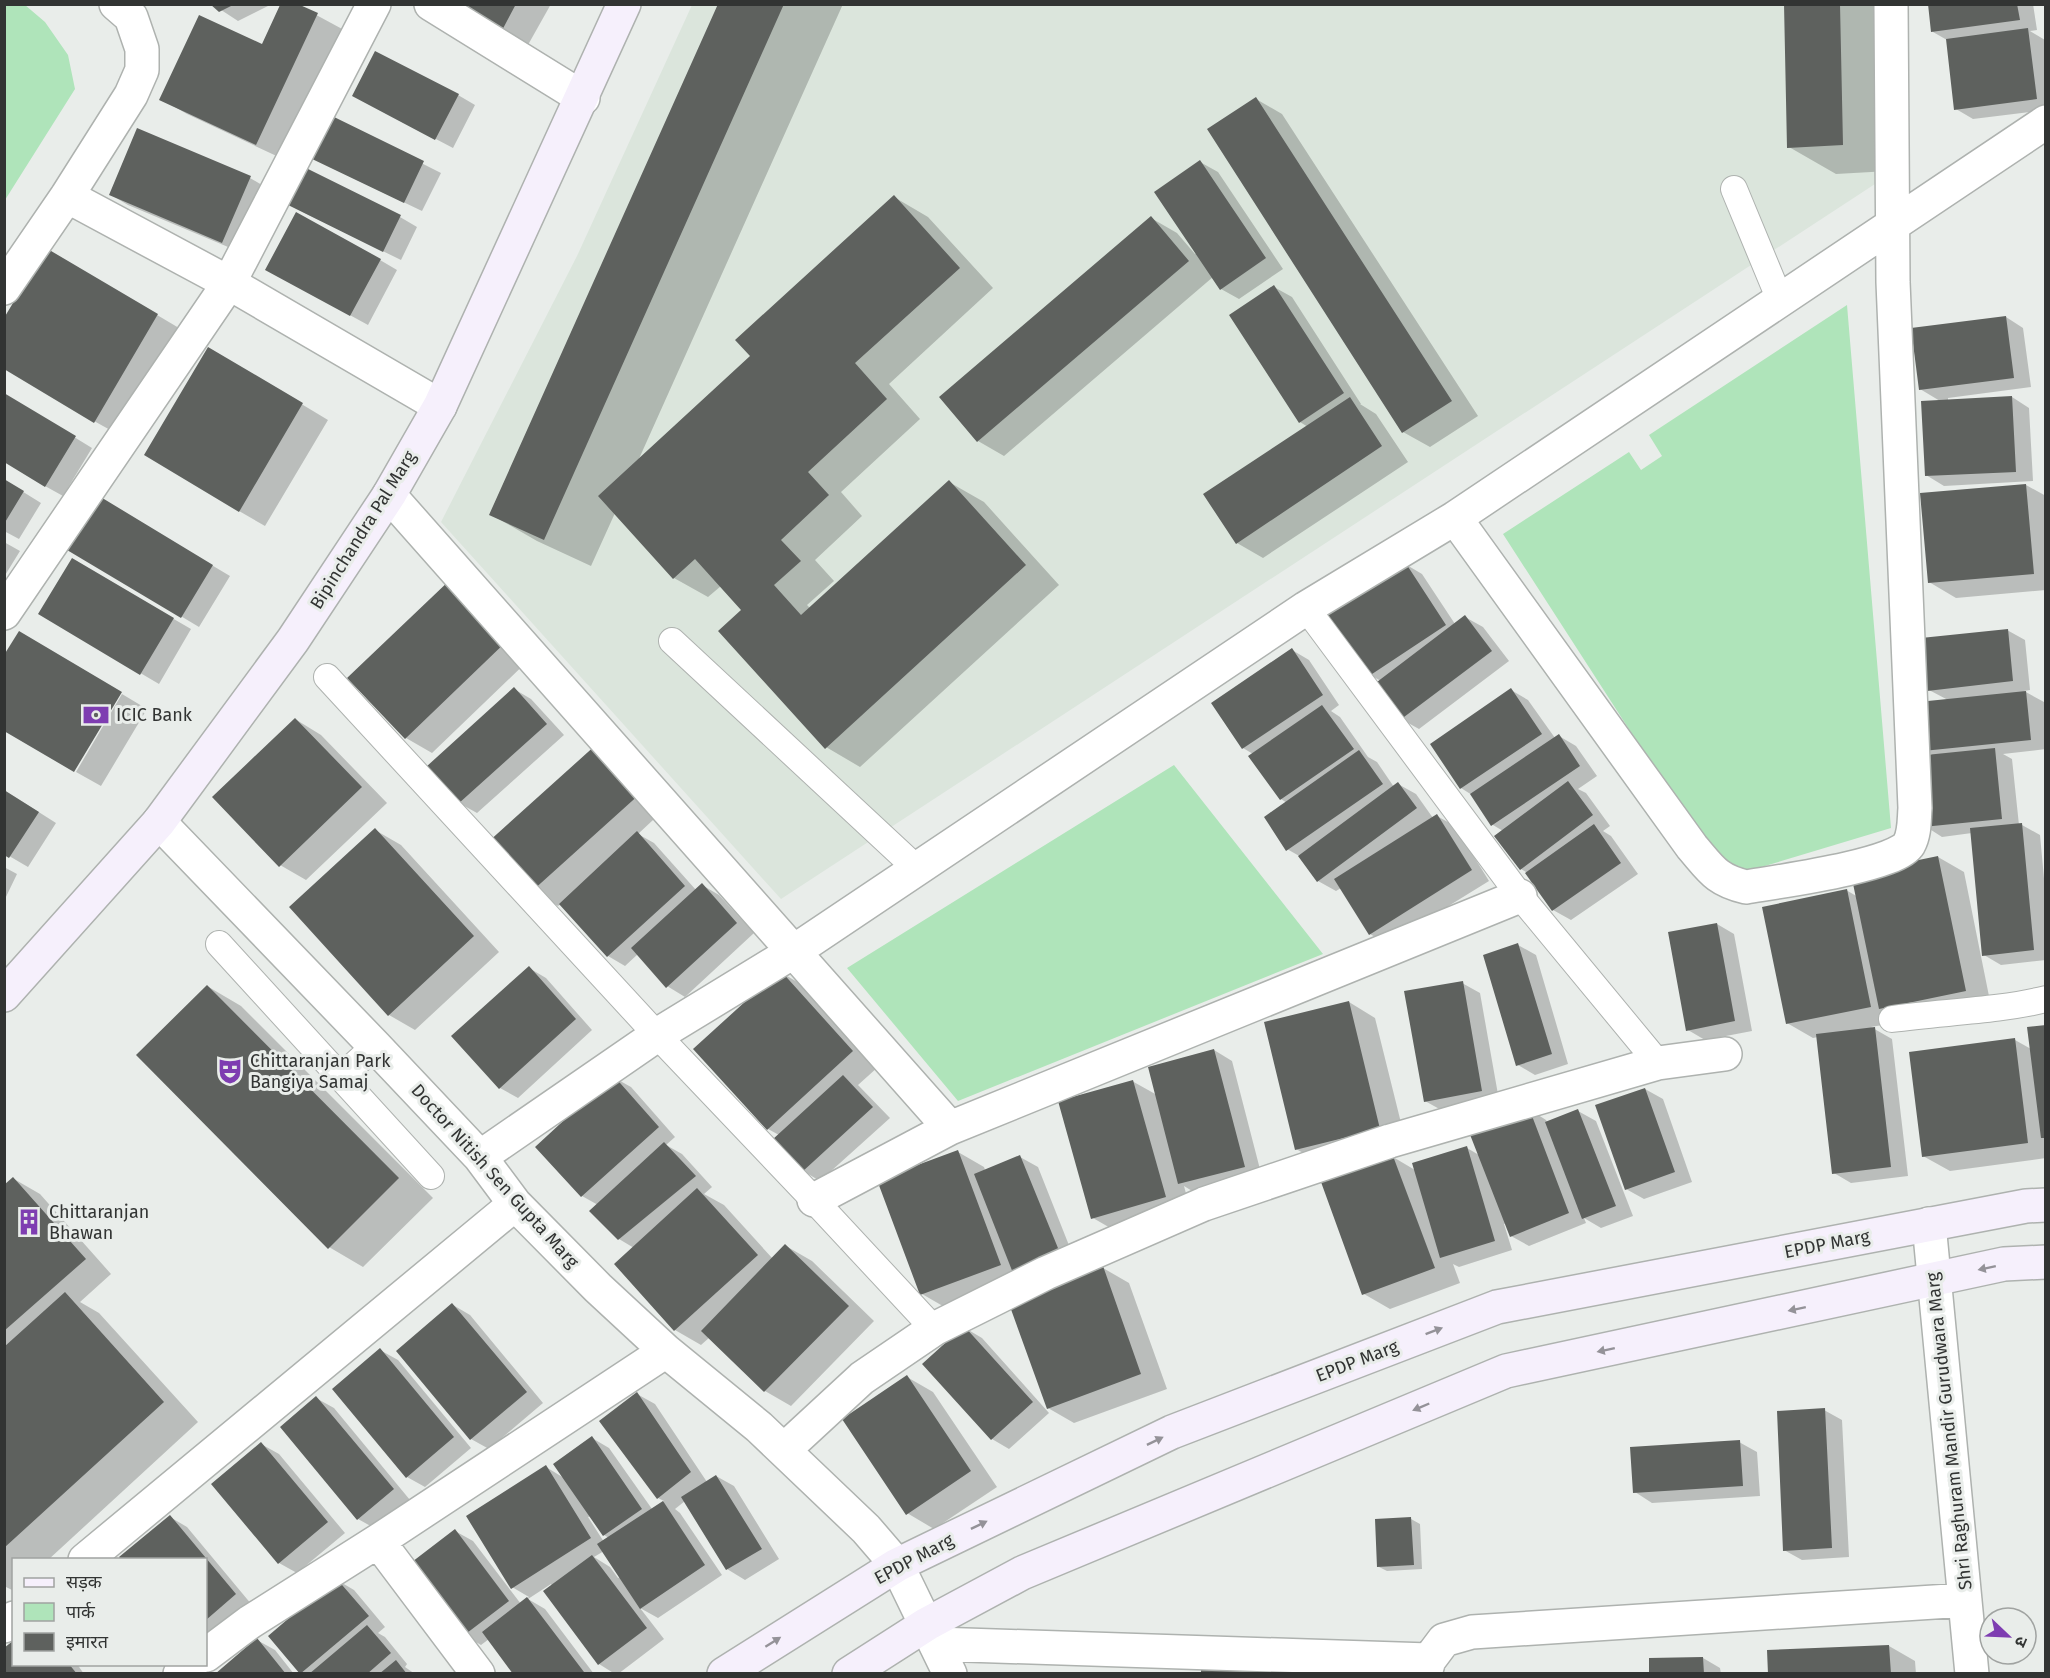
<svg xmlns="http://www.w3.org/2000/svg" width="2050" height="1678" font-family="'Fira Sans','Noto Sans Devanagari',sans-serif">
  <style>
    .built { fill: #dbe5dc }
    .green { fill: #afe4ba }
    .shadow { fill: #0003; fill-rule: evenodd }
    .building { fill: #5e615e }
    .lines { fill: none; stroke-linecap: round; stroke-linejoin: round }
    .lane-casing { stroke: #aeb2af; stroke-width: 28 }
    .street-casing { stroke: #aeb2af; stroke-width: 36 }
    .secondary-casing { stroke: #aeb2af; stroke-width: 36 }
    .lane { stroke: #fff; stroke-width: 26 }
    .street { stroke: #fff; stroke-width: 33 }
    .secondary { stroke: #f6f0fc; stroke-width: 33 }
    .oneway { fill: #949298 }
    .labels { text-anchor: middle; dominant-baseline: central; stroke-width: 6; stroke-linejoin: round; paint-order: stroke }
    .street-label { font-size: 18px; fill: #323433; stroke: #e9edea }
    .poi-label { font-size: 18px; fill: #323433; stroke: #e9edea; text-anchor: start }
  </style>
  <rect width="100%" height="100%" fill="#e9edea"/>
  <!-- built -->
  <path class="built" d="M692 5H1876L1875 184 781 899 441 522 577 256Z"/>
  <!-- green -->
  <path class="green" d="M5 4 25 5 45 22 68 55 75 89 5 200Z
    M1847 305 1891 828 1725 878 1503 534 1629 452 1641 470 1662 456 1649 435Z
    M1174 765 1323 954 958 1101 847 968Z"/>
  <!-- shadow -->
  <path class="shadow" d="M212 4H272L238 21Z
    M281 4H296L344 30 283 159 187 114 161 99 262 46Z
    M442 4H551L524 52Z
    M720 4H843L638 461 752 356 894 197 928 217 993 288 889 384 920 419 841 492 862 516 815 560 834 581 807 605 810 608 949 482 984 502 1059 585 860 767 826 747 743 610 721 586 708 597 674 578 615 513 591 566 537 541 490 514Z
    M1786 4H1887L1889 171 1836 174 1789 147Z
    M1929 4H2033L2037 30 2030 31 2045 40 2046 44V110L1973 119 1956 109 1947 40 1933 32Z
    M458 95 475 105 453 148 371 105Z
    M1256 99 1282 114 1478 416 1430 447 1403 432Z
    M330 117 441 173 422 211 330 167Z
    M1200 162 1218 172 1283 269 1239 299 1221 289 1213 277 1004 456 978 441 1151 218 1177 233 1195 254 1197 253Z
    M250 178 267 188 240 252 128 205 111 195Z
    M303 212 400 217 417 227 401 260Z
    M380 260 397 270 368 325 284 279Z
    M73 265 184 331 121 436 94 421Z
    M1274 287 1292 297 1361 404H1360L1376 414 1408 462 1263 558 1237 543 1308 427 1300 422Z
    M2006 317 2023 328 2031 387 1948 398V401L2012 397 2029 408 2033 481 1944 486 1926 475 1940 401 1920 389Z
    M235 364 328 420 265 526 239 511Z
    M4 394 92 448 63 496 45 486Z
    M4 480 41 503 19 539 4 531Z
    M2026 485 2046 496V590L1956 598 1929 582Z
    M99 498 230 576 199 627 69 549Z
    M4 542 20 551 4 577Z
    M72 560 191 629 159 684 40 614Z
    M1405 564 1422 574 1455 624 1465 617 1483 627 1509 661 1419 729 1401 719 1381 681 1370 675Z
    M452 579 535 654 432 753 406 738Z
    M2007 630 2025 640 2030 690 2024 691 2044 702 2046 749 2003 754 2012 759 2019 825H2022L2040 835 2046 900V960L2001 965 1984 955 1972 833 1942 837 1925 826 1934 756 1924 750 1948 700 1929 690Z
    M1292 650 1309 660 1339 705 1331 711 1340 717 1368 757 1377 762 1394 787 1398 784 1416 794 1433 818 1437 816 1455 826 1489 881 1387 944 1370 934 1341 888 1336 891 1318 881 1301 857 1287 849V803L1281 799 1253 754 1243 748 1213 704Z
    M514 689 531 699 564 735 477 813 459 803Z
    M1511 690 1528 700 1555 738 1559 736 1576 746 1597 776 1578 789 1586 793 1610 826 1603 831 1611 836 1638 874 1571 920 1553 910 1526 872 1521 869 1503 831 1493 825 1472 795 1461 788 1432 745Z
    M122 694 147 709 101 786 76 772Z
    M295 719 321 735 387 803 306 880 280 865Z
    M598 745 667 807 638 834 654 843 696 890 702 885 719 895 754 933 685 997 667 986 638 954 625 966 608 956 561 904 558 906 532 891Z
    M4 790 56 823 28 867 4 853Z
    M375 830 401 845 499 952 415 1030 389 1015Z
    M1938 857 1964 872 1991 1006 1871 1027 1892 1039 1908 1176 1851 1183 1834 1173 1818 1037 1813 1038 1787 1023 1846 890 1858 897Z
    M4 867 17 874 4 901Z
    M1717 924 1734 934 1752 1031 1705 1040 1688 1030Z
    M1518 945 1536 955 1568 1064 1535 1075 1518 1065Z
    M529 968 546 978 592 1030 518 1098 500 1088Z
    M780 972 806 987 878 1067 858 1085 890 1118 820 1181 803 1171 779 1135 768 1129Z
    M1462 983 1480 993 1499 1100 1443 1111 1425 1101Z
    M207 986 241 1006 433 1198 363 1267 329 1247Z
    M1349 1002 1375 1018 1406 1143 1323 1164 1296 1149Z
    M2046 1026V1158L1950 1171 1923 1156 2015 1040 2031 1049Z
    M1214 1050 1232 1061 1262 1177 1197 1194 1184 1186 1191 1212 1119 1233 1093 1218 1132 1081 1157 1095Z
    M613 1077 631 1087 675 1137 666 1145 682 1154 712 1187 704 1194 724 1205 773 1259 786 1246 812 1261 874 1321 791 1406 765 1391 710 1337 701 1345 675 1330 634 1248 619 1239 591 1211 598 1205 582 1196 537 1147Z
    M1645 1089 1663 1099 1692 1182 1644 1199 1626 1189Z
    M1529 1109 1546 1120 1547 1122 1578 1111 1596 1121 1633 1216 1601 1228 1584 1218 1586 1223 1529 1246 1511 1236 1506 1223 1504 1224 1512 1250 1459 1267 1453 1264 1460 1283 1390 1309 1364 1294 1393 1157 1415 1170 1467 1148 1479 1155Z
    M958 1152 984 1167 985 1170 1020 1157 1038 1167 1076 1263 948 1309 922 1294Z
    M14 1179 40 1194 111 1274 80 1302 99 1313 198 1422 48 1560H14V1591L4 1586V1187Z
    M1103 1268 1129 1283 1167 1389 1074 1423 1048 1408Z
    M453 1305 470 1315 543 1403 489 1449 471 1439Z
    M965 1328 982 1338 1049 1413 1009 1449 992 1439Z
    M380 1350 398 1360 471 1448 425 1487 407 1477 334 1389Z
    M907 1377 933 1392 997 1487 934 1529 907 1513Z
    M637 1394 655 1404 707 1482 716 1476 734 1486 779 1559 745 1580 727 1569 685 1501 675 1509 680 1513 722 1575 658 1618 640 1608 664 1639 618 1674H615L599 1664 545 1592 552 1586 551 1584 528 1599 545 1609 594 1674H515L489 1639 481 1645 464 1635 455 1531 473 1541 521 1604 529 1597 512 1587 546 1467 564 1478 592 1438 609 1448 652 1509 664 1501 658 1498 601 1421ZM591 1516 604 1535 609 1538 604 1542 588 1517ZM604 1551 621 1577 618 1578 610 1567 594 1557Z
    M316 1398 334 1408 410 1500 376 1529 358 1519Z
    M1824 1410 1842 1420 1849 1557 1802 1560 1784 1550Z
    M1739 1442 1757 1452 1760 1496 1652 1503 1635 1492Z
    M261 1444 279 1454 345 1533 297 1573 279 1563 213 1484Z
    M170 1517 187 1527 252 1605 206 1644V1560Z
    M1411 1519 1420 1524 1422 1569 1387 1571 1379 1567Z
    M337 1580 354 1590 385 1627 378 1633 385 1637 407 1664 405 1667 415 1674H303L271 1636Z
    M257 1640 275 1650 294 1674H217Z
    M1889 1646 1915 1661 1916 1674H1770Z
    M1703 1658 1720 1668 1721 1674H1651Z
    M14 1664H77L84 1674H4Z"/>
  <!-- building -->
  <path class="building" d="M210 4H235L219 12Z
    M439 4H516L498 38Z
    M718 4H784L544 540 489 515Z
    M1784 4H1840L1843 145 1787 148Z
    M1928 4H2017L2020 20 1931 32Z
    M280 5H300L318 13 256 145 159 100 199 15 262 44Z
    M2028 28 2037 99 1954 110 1946 39Z
    M375 51 459 94 435 140 352 96Z
    M1256 97 1452 401 1402 433 1207 129Z
    M330 115 424 161 404 203 310 158Z
    M137 128 251 176 222 243 109 195Z
    M1200 160 1266 258 1220 290 1154 192Z
    M302 166 401 215 383 252 284 203Z
    M894 195 960 268 855 363 887 399 808 472 829 495 781 540 801 561 774 585 801 615 949 480 1026 565 825 749 718 631 741 610 695 559 673 579 598 496 750 356 735 340Z
    M296 212 381 259 350 316 265 270Z
    M1151 216 1189 261 977 442 939 397Z
    M46 248 158 314 94 423 4 369V318Z
    M1274 285 1344 393 1299 423 1229 315Z
    M2006 316 2014 378 1919 390 1911 328Z
    M208 347 303 403 239 512 144 455Z
    M4 393 76 436 45 487 4 462Z
    M2012 396 2016 472 1925 476 1921 401Z
    M1350 397 1382 446 1236 544 1203 494Z
    M4 479 24 491 4 524Z
    M2026 484 2034 574 1928 583 1920 493Z
    M99 496 213 565 181 618 67 550Z
    M72 558 174 618 140 675 38 614Z
    M1405 562 1446 625 1369 676 1327 614Z
    M452 578 510 638 405 739 347 678Z
    M1465 615 1492 651 1400 720 1373 685Z
    M2008 629 2013 681 1927 691 1921 638Z
    M19 631 122 692 74 772 4 731V655Z
    M1292 648 1323 695 1242 749 1211 703Z
    M514 687 547 724 458 804 426 767Z
    M1511 688 1542 734 1460 789 1430 744Z
    M2026 691 2031 740 1923 751 1918 702Z
    M1322 705 1354 749 1280 800 1248 756Z
    M295 718 362 787 279 867 212 797Z
    M1559 734 1580 766 1491 826 1470 794Z
    M598 743 642 792 531 892 487 843Z
    M1995 748 2002 819 1923 827 1916 756Z
    M1359 750 1383 784 1286 851 1264 817Z
    M1568 781 1593 815 1520 870 1494 836Z
    M1398 782 1417 808 1317 882 1298 856Z
    M4 790 39 812 9 858 4 855Z
    M1437 814 1472 870 1369 935 1334 879Z
    M2022 823 2034 950 1982 956 1970 828Z
    M1594 824 1621 863 1552 911 1525 873Z
    M375 828 474 936 388 1016 289 907Z
    M637 831 685 886 607 957 559 904Z
    M1938 856 1966 991 1879 1009 1851 874Z
    M702 883 737 923 666 988 631 948Z
    M1847 889 1871 1007 1786 1024 1762 907Z
    M1717 923 1735 1021 1686 1031 1668 932Z
    M1518 943 1552 1054 1516 1066 1483 955Z
    M529 966 576 1019 499 1089 451 1036Z
    M780 970 853 1051 767 1130 693 1049Z
    M1463 981 1482 1091 1424 1102 1404 991Z
    M207 985 399 1178 328 1249 136 1055Z
    M1349 1001 1380 1129 1295 1150 1264 1022Z
    M2046 1025V1138H2041L2027 1027Z
    M1875 1027 1891 1167 1832 1174 1816 1034Z
    M2015 1038 2028 1143 1922 1157 1909 1052Z
    M1214 1049 1245 1167 1178 1184 1148 1067Z
    M613 1075 659 1127 581 1197 535 1147Z
    M843 1075 873 1107 802 1172 772 1140Z
    M1133 1080 1166 1197 1091 1219 1058 1101Z
    M1645 1088 1675 1172 1625 1190 1595 1105Z
    M1529 1108 1569 1213 1510 1237 1469 1132Z
    M1578 1109 1616 1206 1582 1219 1545 1122Z
    M664 1142 696 1176 618 1240 589 1211Z
    M1467 1146 1495 1241 1440 1258 1412 1163Z
    M958 1150 1001 1265 920 1295 877 1180Z
    M1020 1155 1060 1253 1013 1273 974 1174Z
    M1393 1156 1435 1268 1362 1295 1321 1182Z
    M13 1177 86 1259 4 1331V1185Z
    M697 1188 758 1255 674 1331 614 1264Z
    M785 1244 849 1306 764 1392 701 1331Z
    M1103 1266 1141 1374 1047 1409 1008 1301Z
    M65 1292 164 1402 4 1548V1347Z
    M452 1303 527 1392 470 1440 396 1351Z
    M964 1326 1033 1402 991 1440 922 1364Z
    M380 1348 454 1437 406 1478 332 1389Z
    M907 1375 971 1471 906 1515 842 1419Z
    M637 1392 691 1472 657 1499 599 1421Z
    M316 1396 394 1489 357 1520 280 1427Z
    M1825 1408 1832 1548 1783 1551 1777 1411Z
    M592 1436 642 1509 603 1536 553 1464Z
    M1740 1440 1743 1486 1633 1493 1630 1447Z
    M261 1442 328 1522 278 1564 211 1484Z
    M546 1465 591 1538 511 1589 466 1516Z
    M716 1475 762 1549 726 1570 681 1497Z
    M663 1501 705 1565 640 1609 597 1544Z
    M170 1515 236 1594 206 1620V1560H121L119 1557Z
    M1411 1517 1414 1565 1377 1567 1375 1519Z
    M455 1529 509 1601 463 1636 408 1565Z
    M592 1555 647 1628 598 1665 543 1591Z
    M336 1578 369 1616 300 1674 268 1636Z
    M527 1597 584 1672 582 1674H513L482 1632Z
    M367 1625 391 1653 367 1674H309Z
    M257 1638 286 1674H215Z
    M14 1640V1664H69L77 1674H4V1648Z
    M1889 1645 1891 1674H1768L1767 1650Z
    M1703 1657 1704 1674H1649V1658Z
    M396 1660 407 1674H379Z
    M1201 1664 1405 1674H1201Z"/>
  <g class="lines">
    <!-- lane casing -->
    <g class="lane-casing">
      <path id="lane" d="M1734 189 1780 300
        M1306 608 1520 896 1658 1063
        M672 641 916 868
        M327 677 657 1035 814 1200 934 1329
        M219 944 431 1176
        M1892 1019C1941 1012 1998 1011 2046 999
        M341 1077 375 1046"/>
    </g>
    <!-- street casing -->
    <g class="street-casing">
      <path id="street" d="M431 4 583 98
        M67 196 229 283 440 406
        M4 288 67 196 131 95 142 70V49L131 17 116 4
        M389 495 950 1128 1520 896
        M1455 518 1692 847C1711 869 1716 880 1746 887 1775 882 1896 866 1909 844 1915 833 1914 820 1915 808L1893 282 1891 4
        M4 613 229 283 374 4
        M159 822 375 1046 480 1157 515 1204 598 1288 666 1351 759 1427 866 1529 897 1565 950 1674
        M480 1157 657 1035 793 952 1306 608 1455 518 2046 122
        M814 1200 950 1128
        M1929 1224 1972 1674
        M784 1450 862 1378 934 1329 1046 1273 1204 1204 1390 1141 1658 1063 1725 1054
        M378 1541 478 1674
        M85 1560 515 1204
        M4 1626 14 1618
        M936 1644 1429 1660
        M206 1655 250 1622 378 1541 666 1351
        M180 1674 192 1664
        M1425 1674 1429 1660 1444 1640 1472 1632 1965 1600"/>
    </g>
    <!-- secondary casing -->
    <g class="secondary-casing">
      <path id="secondary" d="M4 995 159 822 293 640 389 495 440 406 624 4
        M724 1674 897 1565 1172 1432 1497 1307 2026 1206 2046 1205
        M849 1674 927 1624 1022 1573 1506 1371 2004 1264 2046 1262"/>
    </g>
    <!-- lane -->
    <use href="#lane" class="lane"/>
    <!-- street -->
    <use href="#street" class="street"/>
    <!-- secondary -->
    <use href="#secondary" class="secondary"/>
  </g>
  <!-- one-way arrows -->
  <defs><path id="oneway-solid" d="M-6-.8H1V-3.2L6.5 0L1 3.2V.8H-6Z" transform="scale(1.5)"/></defs>
  <g class="oneway">
    <use href="#oneway-solid" transform="translate(1987 1268) rotate(168)"/>
    <use href="#oneway-solid" transform="translate(1797 1309) rotate(168)"/>
    <use href="#oneway-solid" transform="translate(1434 1331) rotate(-21)"/>
    <use href="#oneway-solid" transform="translate(1606 1350) rotate(168)"/>
    <use href="#oneway-solid" transform="translate(1421 1407) rotate(157)"/>
    <use href="#oneway-solid" transform="translate(1155 1441) rotate(-26)"/>
    <use href="#oneway-solid" transform="translate(979 1525) rotate(-26)"/>
    <use href="#oneway-solid" transform="translate(773 1642) rotate(-32)"/>
  </g>
  <!-- icons -->
  <defs>
    <g id="bank-bare" transform="scale(2.07)"><path d="M-6-4H6V4H-6ZM0-2.3a2.3 2.3 0 1 0 0 4.6a2.3 2.3 0 1 0 0-4.6Z" fill="#7e3db1" stroke="#e9edea" stroke-width="2.5" paint-order="stroke"/></g>
    <g id="theatre-bare" transform="scale(2.07)"><path d="M-5-5.5Q0-4 5-5.5V0Q5 5 0 6Q-5 5-5 0ZM-3.3-2.5H-1v1.5H-3.3ZM1-2.5H3.3v1.5H1ZM-2.8 1Q0 5.5 2.8 1Z" fill="#7e3db1" stroke="#e9edea" stroke-width="2.5" paint-order="stroke"/></g>
    <g id="building-bare" transform="scale(2.07)"><path d="M-4-6H4V6H1V3H-1V6H-4ZM-2.5-4.3h1.7v1.8h-1.7ZM.8-4.3h1.7v1.8H.8ZM-2.5-1h1.7V.8h-1.7ZM.8-1h1.7V.8H.8Z" fill="#7e3db1" stroke="#e9edea" stroke-width="2.5" paint-order="stroke"/></g>
  </defs>
  <g fill-rule="evenodd">
    <use href="#bank-bare" x="96" y="715"/>
    <use href="#theatre-bare" x="230" y="1071"/>
    <use href="#building-bare" x="29" y="1222"/>
  </g>
  <g class="labels">
    <!-- street labels -->
    <g class="street-label">
      <text transform="translate(363 530) rotate(-58)">Bipinchandra Pal Marg</text>
      <text transform="translate(495 1176) rotate(48)">Doctor Nitish Sen Gupta Marg</text>
      <text transform="translate(1827 1244) rotate(-11)">EPDP Marg</text>
      <text transform="translate(1357 1361) rotate(-21)">EPDP Marg</text>
      <text transform="translate(1949 1431) rotate(-96)">Shri Raghuram Mandir Gurudwara Marg</text>
      <text transform="translate(914 1559) rotate(-28)">EPDP Marg</text>
    </g>
    <!-- poi labels -->
    <g class="poi-label">
      <text x="116" y="715">ICIC Bank</text>
      <text x="250" y="1061">Chittaranjan Park<tspan x="250" dy="21">Bangiya Samaj</tspan></text>
      <text x="49" y="1212">Chittaranjan<tspan x="49" dy="21">Bhawan</tspan></text>
    </g>
  </g>
  <!-- border -->
  <rect width="2050" height="1678" fill="none" stroke="#323433" stroke-width="12"/>
  <!-- legend -->
  <rect x="12" y="1558" width="195" height="108" fill="#e9edea" stroke="#a0a3a1" stroke-width="1.5"/>
  <rect x="24" y="1578" width="30" height="9" fill="#f6f0fc" stroke="#a0a3a1" stroke-width="1.5"/>
  <text x="66" y="1588" font-size="18" fill="#323433">सड़क</text>
  <rect x="24" y="1603" width="30" height="18" fill="#afe4ba" stroke="#a0a3a1" stroke-width="1.5"/>
  <text x="66" y="1618" font-size="18" fill="#323433">पार्क</text>
  <rect x="24" y="1633" width="30" height="18" fill="#5e615e" stroke="#a0a3a1" stroke-width="1.5"/>
  <text x="66" y="1648" font-size="18" fill="#323433">इमारत</text>
  <!-- north arrow -->
  <g transform="translate(2008 1636) rotate(113)"><circle r="28" fill="#e9edea" stroke="#a0a3a1" stroke-width="1.5"/>
  <path d="M0-4.5L10 22L0 15L-10 22Z" fill="#7e3db1"/>
  <text y="-9" font-size="16" font-weight="bold" text-anchor="middle" fill="#323433">उ</text>
  </g>
</svg>
